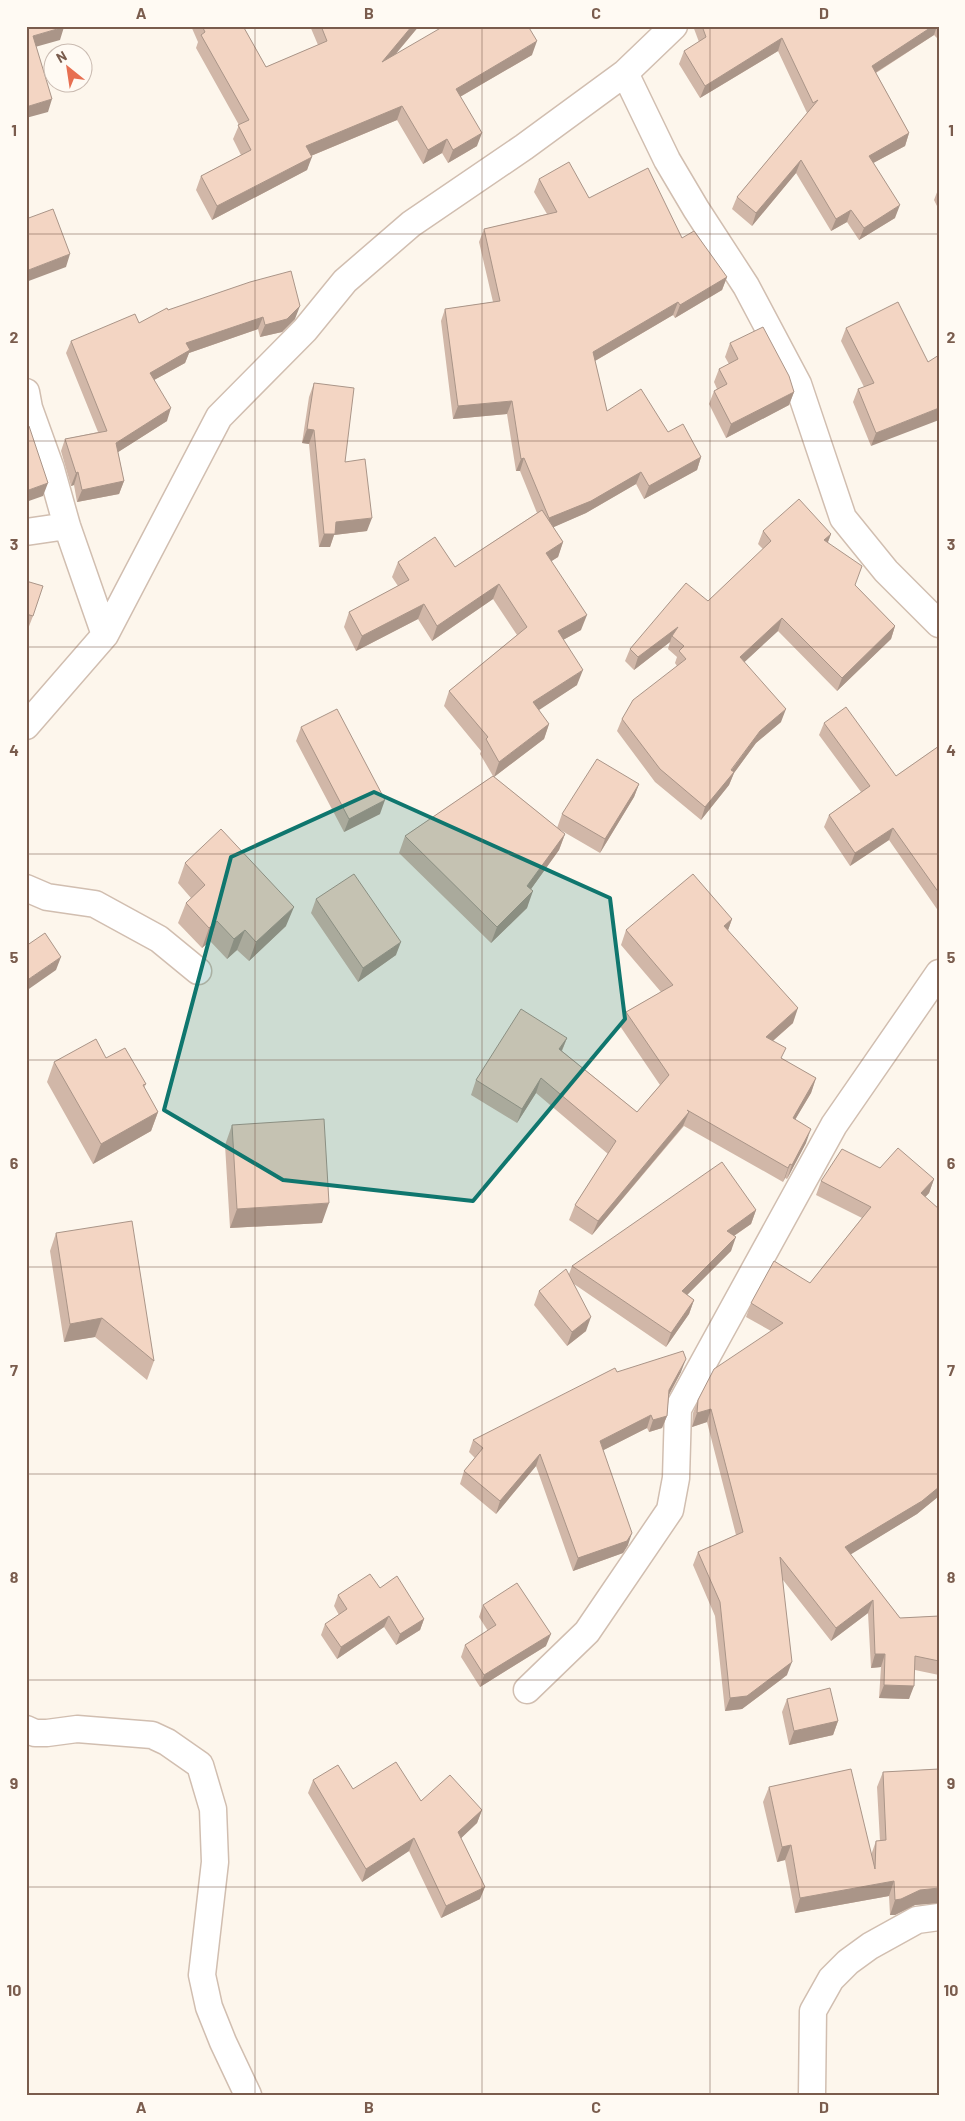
<svg xmlns="http://www.w3.org/2000/svg" width="965" height="2121" font-family="Barlow,sans-serif">
  <style>
    .lines { fill: none; stroke-linecap: round; stroke-linejoin: round }
    .minor-casing { stroke: #d1beb0; stroke-width: 29 }
    .minor { stroke: #fff; stroke-width: 26 }
    .wall { fill: #d1b7a8 }
    .shaded-wall { fill: #aa9588 }
    .building { fill: #f3d5c3; stroke: #aa9588 }
    .marked { fill: #0f766e; fill-opacity: 0.2; stroke: #0f766e; stroke-width: 4; stroke-linejoin: round }
    .grid { fill: none; stroke: #7a5c4d; stroke-width: 1; stroke-opacity: 0.55 }
    .neatline { fill: none; stroke: #7a5c4d; stroke-width: 2 }
    .grid-label { font-size: 16px; text-anchor: middle; font-weight: bold; fill: #7a5c4d }
  </style>
  <rect width="100%" height="100%" fill="#fdf6ec"/>
  <g class="lines">
    <!-- minor casing -->
    <g class="minor-casing">
      <path id="minor" d="M625 73 667 160 696 209 746 286 798 384 843 518 886 571 939 624
        M26 392 29 408 51 469 67 526 105 635
        M26 532 67 526
        M26 726 105 635 219 417 305 330 345 281 411 224 524 147 625 73 674 26
        M26 888 47 897 95 904 159 939 198 971
        M527 1690 587 1632 670 1510 676 1478 678 1409 834 1125 939 973
        M26 1729 35 1733H47L77 1729 152 1735 167 1742 200 1765 213 1809 215 1862 202 1975 209 2007 223 2042 248 2095
        M812 2095 813 2011 831 1979 848 1962 870 1946 917 1920 939 1917"/>
    </g>
    <!-- minor -->
    <use href="#minor" class="minor"/>
  </g>
  <!-- wall -->
  <path class="wall" d="M191 26H243L266 67 318 45 310 26H419L395 55H532L460 97 477 146 448 163 442 153 423 164 397 120 311 156 307 170 212 220 196 190 201 176 241 155 233 139 239 125 196 48 198 42Z
    M693 26H939V40L934 35 876 73 909 133 905 146 873 163 895 218 859 240 847 222 831 231 796 173 752 226 732 209 737 197 807 113 778 51 700 98 679 64 684 51 699 42Z
    M539 179 589 198 682 238 727 277 722 290 675 318 673 315 595 361 607 411 668 432 701 457 697 470 644 499 636 484 586 513 553 527 563 542 558 557 551 561 581 630 563 640 577 685 538 710 549 724 544 739 494 777 565 834 559 850 531 889 527 908 491 943 399 853 405 836 493 776 480 754 481 751 444 706 449 691 517 635 493 599 432 641 418 619 356 651 344 627 349 612 398 586 392 577 398 562 455 567 537 513 520 471H516L507 414 453 419 441 321 445 309 493 302 479 242 484 229 547 214 534 192Z
    M939 187V210L934 200Z
    M168 310 295 319 282 332 260 337 258 329 189 353 185 363 154 380 167 421 118 452 124 481 119 494 77 502 74 485 71 486 61 451 65 439 98 432 66 353 71 341 139 323Z
    M846 328 928 362 871 446 853 402 858 389 864 387 841 341Z
    M730 343 794 392 789 405 726 438 709 404 714 391 717 389 714 382 719 369 729 364 725 357Z
    M314 383 345 462 367 531 334 535 330 547H319L309 444 302 443 309 397Z
    M763 531 831 534 828 542 855 585 895 626 891 639 837 691 778 631 744 662 781 722 756 743 734 773 729 785 701 820 655 782 617 731 622 719 677 666 675 663 677 657 668 649 670 642 634 670 625 661 630 649 708 601 763 549 758 544Z
    M26 581 33 616 28 629 26 628Z
    M824 723 896 776 939 746V912L889 840 850 866 824 827 829 815 861 792 819 735Z
    M301 727 380 814 344 832 296 741Z
    M639 784 634 797 600 853 557 828 562 814Z
    M185 863 286 926 249 961 237 950 227 959 210 941 202 948 178 923 186 903 191 898 178 883Z
    M316 899 396 955 358 982 311 913Z
    M732 919 728 930 793 1023 773 1041 782 1059 816 1078 811 1093 795 1120 806 1143 787 1179 785 1178 783 1182 684 1126 592 1235 569 1220 575 1205 608 1154 536 1093 517 1123 471 1095 476 1080 567 1038 562 1051 637 1112 660 1085 620 1026 626 1012 661 992 621 945 626 930Z
    M106 1058 146 1084 144 1088 158 1112 151 1131 93 1164 47 1082 54 1062Z
    M232 1125 322 1223 230 1228 225 1145Z
    M880 1168 934 1179 929 1193 925 1197 939 1209V1496L917 1514 850 1554 900 1618 939 1616V1675L915 1670 909 1699 879 1698 881 1667 871 1668 868 1613 831 1641 783 1580 787 1675 742 1709 725 1711 715 1616 693 1565 698 1552 736 1535 707 1422 692 1427 693 1413 698 1400 771 1331 746 1317 751 1303 810 1283 862 1218 816 1195 821 1181Z
    M756 1210 751 1224 734 1236 731 1251 687 1295 694 1300 689 1314 666 1347 574 1284 586 1331 567 1346 534 1305 539 1291 569 1274 572 1266Z
    M56 1233 154 1361 147 1380 95 1337 64 1342 50 1251Z
    M617 1372H681L669 1395 667 1416 662 1428 649 1432 647 1428 603 1450 628 1545 623 1553 573 1571 536 1466 496 1514 460 1484 464 1471 475 1458 469 1452 473 1440Z
    M380 1588 424 1619 420 1630 396 1645 384 1627 337 1659 321 1635 325 1624 339 1615 334 1606 338 1595Z
    M483 1605 546 1646 480 1687 461 1657 465 1645 488 1631 479 1617Z
    M787 1699 838 1721 833 1735 789 1745 782 1712Z
    M939 1769V1903L915 1905 895 1915H890L889 1896 795 1913 785 1860 777 1862 763 1802 769 1787 871 1855 876 1841H880L877 1787 883 1772Z
    M313 1780 353 1789 421 1801 482 1810 477 1823 461 1838 480 1899 441 1918 409 1851 362 1882 308 1793Z"/>
  <!-- shaded-wall -->
  <path class="shaded-wall" d="M412 26H419L377 76 382 62Z
    M933 26H937L934 35 867 78 872 66Z
    M64 27 60 40 28 49 33 36Z
    M782 38 778 51 700 98 705 86Z
    M537 41 532 55 451 102 456 89Z
    M52 99 48 112 26 118V107Z
    M402 106 397 120 301 160 306 146Z
    M482 133 477 146 448 163 453 150Z
    M909 133 905 146 864 168 869 156Z
    M447 139 442 153 423 164 428 150Z
    M312 157 307 170 212 220 217 206Z
    M801 160 796 173 752 226 756 213Z
    M900 205 895 218 859 240 864 228Z
    M851 210 847 222 831 231 836 219Z
    M70 254 66 267 26 282V271Z
    M727 277 722 290 675 318 680 305Z
    M678 302 673 315 588 365 593 352Z
    M300 306 295 319 282 332 260 337 265 325Z
    M263 317 258 329 189 353 185 363 145 385 150 373 186 343Z
    M794 392 789 405 726 438 731 424Z
    M512 401 507 414 453 419 458 406Z
    M171 408 167 421 112 456 116 443Z
    M939 408V420L871 446 876 433Z
    M307 429 314 430 309 444 302 443Z
    M701 457 697 470 644 499 649 486Z
    M524 458 520 471H516L521 459Z
    M78 472 74 485 71 486 76 473Z
    M641 472 636 484 586 513 545 531 549 518Z
    M124 481 119 494 77 502 82 490Z
    M48 483 43 496 26 502V491Z
    M372 518 367 531 334 535 330 547H319L324 534 336 522Z
    M831 534 826 547 824 540Z
    M563 542 558 557 541 568 546 553Z
    M499 584 493 599 432 641 437 626Z
    M424 604 418 619 356 651 362 636Z
    M587 615 581 630 552 646 558 631Z
    M782 618 778 631 736 670 740 657Z
    M895 626 891 639 837 691 842 678Z
    M678 627 672 636 670 642 634 670 638 657Z
    M583 670 577 685 527 718 533 702Z
    M786 709 781 722 756 743 734 773 729 785 701 820 705 807 760 731Z
    M549 724 544 739 494 777 499 762Z
    M639 784 634 797 600 853 605 839Z
    M385 800 380 814 344 832 349 819Z
    M893 828 889 840 850 866 855 853Z
    M565 834 559 850 521 903 533 891 527 908 491 943 497 927Z
    M294 907 286 926 249 961 256 942Z
    M732 919 727 933 724 926Z
    M217 921 210 941 202 948 209 928Z
    M245 930 237 950 227 959 234 939Z
    M401 942 396 955 358 982 363 968Z
    M61 957 56 970 26 991V981Z
    M798 1008 793 1023 761 1051 766 1037Z
    M567 1038 561 1052 559 1049Z
    M541 1078 536 1093 517 1123 522 1109Z
    M816 1078 811 1093 787 1133 793 1118Z
    M158 1112 151 1131 93 1164 101 1144Z
    M689 1112 683 1126 592 1235 598 1221Z
    M811 1129 806 1143 787 1179 792 1165Z
    M790 1164 785 1178 783 1182 788 1168Z
    M934 1179 929 1193 916 1207 921 1193Z
    M329 1203 322 1223 230 1228 237 1209Z
    M756 1210 751 1224 722 1244 727 1231Z
    M736 1237 731 1251 677 1305 682 1291Z
    M694 1300 689 1314 666 1347 671 1333Z
    M591 1317 586 1331 567 1346 572 1332Z
    M102 1318 95 1337 64 1342 70 1324Z
    M686 1359 681 1372 665 1402 669 1390Z
    M711 1409 707 1422 692 1427 697 1413Z
    M651 1415 647 1428 596 1454 600 1441Z
    M667 1416 662 1428 649 1432 653 1420Z
    M540 1454 536 1466 496 1514 500 1501Z
    M939 1487V1496L917 1514 840 1561 845 1547Z
    M632 1533 628 1545 623 1553 573 1571 578 1558Z
    M873 1600 868 1613 831 1641 836 1628Z
    M389 1616 384 1627 337 1659 341 1647Z
    M424 1619 420 1630 396 1645 400 1634Z
    M551 1634 546 1646 480 1687 484 1675Z
    M875 1654H885L881 1667 871 1668Z
    M792 1662 787 1675 742 1709 725 1711 730 1698Z
    M884 1685 914 1686 909 1699 879 1698Z
    M838 1721 833 1735 789 1745 794 1731Z
    M482 1810 477 1823 454 1845 458 1832Z
    M414 1838 409 1851 362 1882 366 1869Z
    M791 1845 785 1860 777 1862 782 1847Z
    M894 1881 889 1896 795 1913 800 1898Z
    M485 1887 480 1899 441 1918 446 1906Z
    M939 1888V1903L915 1905 895 1915H890L895 1900 920 1890Z"/>
  <!-- building -->
  <path class="building" d="M26 26H64V27L33 36 52 99 26 107Z
    M202 26H243L266 67 327 41 321 26H412L382 62 444 26H528L537 41 456 89 482 133 453 150 447 139 428 150 402 106 306 146 312 157 217 206 201 176 251 150 238 125 249 120 201 35 205 32Z
    M702 26H933L872 66 909 133 869 156 900 205 864 228 851 210 836 219 801 160 756 213 737 197 818 100 813 103 782 38 705 86 684 51 706 37Z
    M569 162 589 198 648 168 682 238 694 231 727 277 680 305 678 302 593 352 607 411 641 389 668 432 683 424 701 457 649 486 641 472 591 501 549 518 524 458 521 459 512 401 458 406 445 309 500 301 484 229 557 212 539 179Z
    M53 209 70 254 26 271V219Z
    M291 271 300 306 287 319 265 325 263 317 186 343 190 350 150 373 171 408 116 443 124 481 82 490 78 472 76 473 65 439 107 431 71 341 135 314 139 323 167 308 168 310 250 282Z
    M898 302 928 362 939 355V408L876 433 858 389 874 383 846 328Z
    M763 327 789 376 794 392 731 424 714 391 727 384 719 369 738 359 730 343Z
    M314 383 354 388 345 462 365 459 372 518 336 522 335 534H324L314 430 307 429Z
    M29 426 48 483 26 491V427Z
    M799 499 831 534 824 540 862 566 855 585 895 626 842 678 782 618 740 657 786 709 760 731 731 770 734 772 705 807 660 769 622 719 633 700 686 659 679 651 684 646 672 636 678 627 638 657 630 649 686 583 708 601 771 541 763 531Z
    M542 510 563 542 546 553 587 615 558 631 583 670 533 702 549 724 499 762 486 739 488 737 449 691 527 627 499 584 437 626 424 604 362 636 349 612 409 580 398 562 435 537 455 567Z
    M26 581 43 586 33 616 26 614Z
    M846 707 896 776 939 746V893L893 828 855 853 829 815 870 786 824 723Z
    M337 709 385 800 349 819 301 727Z
    M597 759 639 784 605 839 562 814Z
    M493 776 565 834 527 886 533 891 497 927 405 836Z
    M221 829 294 907 256 942 245 930 234 939 217 921 209 928 186 903 205 885 185 863Z
    M354 874 401 942 363 968 316 899Z
    M693 874 732 919 724 926 798 1008 766 1037 786 1048 781 1058 816 1078 793 1118 811 1129 792 1165 790 1164 788 1168 687 1110 689 1112 598 1221 575 1205 616 1141 541 1078 522 1109 476 1080 521 1009 567 1038 559 1049 637 1112 669 1075 626 1012 673 985 626 930Z
    M45 933 61 957 26 981V946Z
    M96 1039 106 1058 125 1048 146 1084 143 1085 158 1112 101 1144 54 1062Z
    M324 1119 329 1203 237 1209 232 1125Z
    M898 1148 934 1179 921 1193 939 1209V1487L922 1501 845 1547 900 1618 939 1616V1661L915 1656 914 1686 884 1685 885 1654H875L873 1600 836 1628 780 1557 792 1662 747 1696 730 1698 720 1602 698 1552 743 1532 711 1409 697 1413 698 1400 714 1369 783 1323 751 1303 774 1261 810 1283 871 1207 821 1181 842 1149 880 1168Z
    M722 1162 756 1210 727 1231 736 1237 682 1291 694 1300 671 1333 572 1266Z
    M132 1221 154 1361 102 1318 70 1324 56 1233Z
    M566 1269 591 1317 572 1332 539 1291Z
    M683 1351 686 1359 669 1390 667 1416 653 1420 651 1415 600 1441 632 1533 627 1541 578 1558 540 1454 500 1501 464 1471 483 1448 473 1440 615 1368 617 1372Z
    M370 1574 380 1588 397 1576 424 1619 400 1634 389 1616 341 1647 325 1624 347 1609 338 1595Z
    M517 1583 551 1634 484 1675 465 1645 496 1625 483 1605Z
    M830 1688 838 1721 794 1731 787 1699Z
    M396 1762 421 1801 450 1775 482 1810 458 1832 485 1887 446 1906 414 1838 366 1869 313 1780 338 1765 353 1789Z
    M851 1769 875 1869 876 1841 886 1840 883 1772 939 1769V1888L920 1890 901 1899 895 1900 894 1881 800 1898 791 1845 782 1847 769 1787Z"/>
  <!-- marked area -->
  <path class="marked" d="M374 792 610 898 625 1019 473 1201 283 1180 164 1110 231 857Z"/>
  <!-- grid -->
  <path class="grid" d="M255 26V2095M482 26V2095M710 26V2095M26 234H939M26 441H939M26 647H939M26 854H939M26 1060H939M26 1267H939M26 1474H939M26 1680H939M26 1887H939"/>
  <!-- border -->
  <rect width="965" height="2121" fill="none" stroke="#fffaf3" stroke-width="55"/>
  <!-- north arrow -->
  <g transform="translate(68 68) rotate(330)"><circle r="24" fill="#fffaf3" stroke="#cabbb1"/>
  <path d="M0-4L9 19L0 12L-9 19Z" fill="#e76f51"/>
  <text y="-8" font-size="14" font-weight="bold" text-anchor="middle" fill="#7a5c4d">N</text>
  </g>
  <rect x="28" y="28" width="910" height="2066" class="neatline"/>
  <g class="grid-label">
    <text x="141" y="19">A</text>
    <text x="369" y="19">B</text>
    <text x="596" y="19">C</text>
    <text x="824" y="19">D</text>
    <text x="14" y="136">1</text>
    <text x="951" y="136">1</text>
    <text x="14" y="343">2</text>
    <text x="951" y="343">2</text>
    <text x="14" y="550">3</text>
    <text x="951" y="550">3</text>
    <text x="14" y="756">4</text>
    <text x="951" y="756">4</text>
    <text x="14" y="963">5</text>
    <text x="951" y="963">5</text>
    <text x="14" y="1169">6</text>
    <text x="951" y="1169">6</text>
    <text x="14" y="1376">7</text>
    <text x="951" y="1376">7</text>
    <text x="14" y="1583">8</text>
    <text x="951" y="1583">8</text>
    <text x="14" y="1789">9</text>
    <text x="951" y="1789">9</text>
    <text x="14" y="1996">10</text>
    <text x="951" y="1996">10</text>
    <text x="141" y="2113">A</text>
    <text x="369" y="2113">B</text>
    <text x="596" y="2113">C</text>
    <text x="824" y="2113">D</text>
  </g>
</svg>
